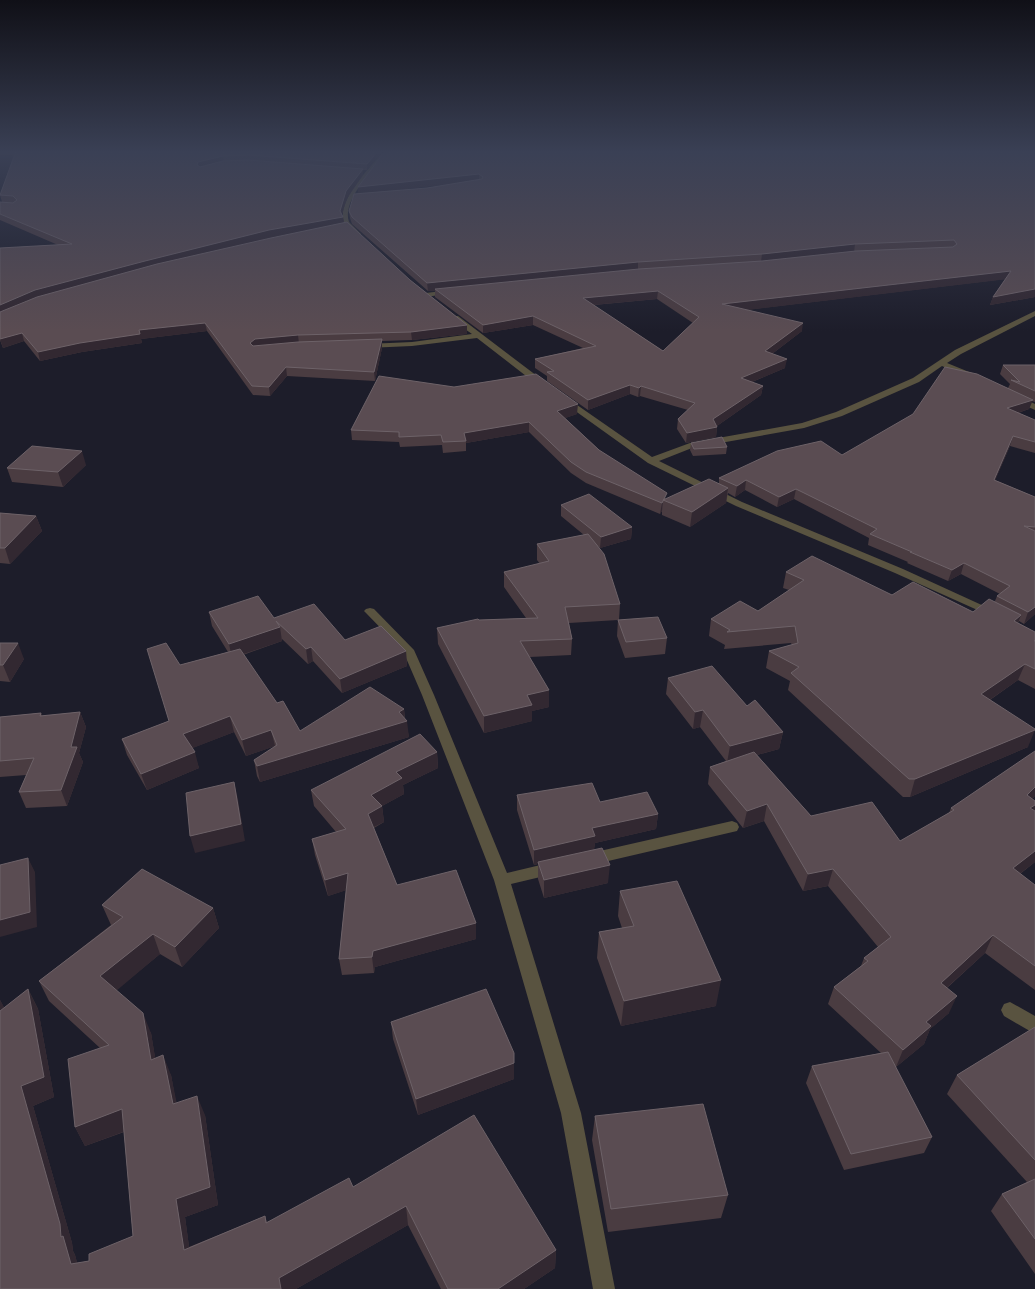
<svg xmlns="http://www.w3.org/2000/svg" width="1035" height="1289" font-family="Literata,serif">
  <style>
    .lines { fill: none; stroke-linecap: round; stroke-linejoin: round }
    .minor { fill: #595340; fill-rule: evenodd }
    .wall { fill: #4a3c41; fill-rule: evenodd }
    .shaded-wall { fill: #322831 }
    .building { fill: #5a4c52; stroke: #6d6268; fill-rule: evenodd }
  </style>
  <rect width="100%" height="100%" fill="#1d1d2a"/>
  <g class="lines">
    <!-- minor -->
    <path class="minor" d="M384 151H388C376 167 341 200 349 222L361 234 356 235 344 222C336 201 371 166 384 151Z
      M450 290 452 291V293L426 297 423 295 426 293Z
      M1035 311V316L961 354 947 363 974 374V378H968L942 366 919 382 842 416 804 428 692 448 659 461 742 502 903 569 997 612 999 614 997 616 993 617 895 573 736 506 648 463 560 400 564 398H567L652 457 690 443 802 423 836 412 913 378 955 350Z
      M452 316H458L545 382V386H539L477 338 412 346 367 348 363 346 367 344 412 342 472 334 452 320Z
      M1013 396H1019L1035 404V410L1013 400 1012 398Z
      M370 608 374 609 414 650 434 695 507 873 553 862 558 864 561 868 558 872 553 874 511 884 581 1113 615 1289H593L561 1113 494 880 422 695 403 651 366 613 364 611 366 609Z
      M732 821 737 823 739 827 737 831 591 865 586 863 583 859 586 855 591 853Z
      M1010 1002 1035 1016V1034L1004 1016 1001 1010 1004 1004Z"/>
  </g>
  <!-- wall -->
  <path class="wall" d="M0 151H383L367 170H363V175L347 198 342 214 344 223 410 280 467 325V334L412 340 382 341V348L375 381 287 376 270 396 253 395 207 331 141 339 142 343 82 352 40 361 24 341 3 348 0 340V248L58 245 0 220V202H2L0 195 14 155H0Z
    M385 151H1035V297L990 305 993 297 1005 279 746 310 802 331 772 354 785 368 752 382 763 386 761 395 717 426V427L716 437 686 443 677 429 678 419 688 410 640 396 638 397 630 394 588 410 547 381V376L535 368V359L583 348 533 325 483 333 435 297V291H428L352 224 350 218 349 211 358 193ZM457 183 427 188 385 191ZM657 299 693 323 663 351 594 305Z
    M1003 365H1035V402L1032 401 1029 409 1018 413 1035 420V453L1010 446 995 480 1035 497V614L1024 624 1019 621 1018 623 1035 632V689L1018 680 990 700 1028 747 910 797H903L788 690 790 681 766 668 769 651 792 645 791 643 724 649 725 645 709 636 711 619 758 611 789 590 783 588 786 572 973 612 995 601 997 596 1000 594 961 574 948 581 907 563 908 562 868 545 869 538 794 499 777 507 745 490 735 497 728 493 726 503 690 527 662 515V511L660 514 586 483 571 473 529 432 466 443V451L443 453 442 445 400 447 399 442 352 440 351 430 577 414 565 418 599 450 666 499 719 484V478L842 455 1008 388 1010 384 1000 374Z
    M691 443 727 447 726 454 693 456 690 450Z
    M86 465 63 487 12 482 7 468Z
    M561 505 632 527 631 539 600 548 598 546 620 604 619 620 667 638 665 654 625 658 617 636 618 620 569 623 572 639 571 655 530 657 549 707 532 711V721L484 733 438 644 437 628 479 620 526 618 504 587V572L540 564 537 560V544L584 535 561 516Z
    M0 513 36 516 42 531 10 564 0 563Z
    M209 612 274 618 345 640 406 651 407 666 342 693 313 661 308 664 282 639V641L243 655 277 703 300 731 404 709 405 719 409 737 260 782 257 776 254 760 275 747V746L246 756 234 732 192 748 199 768 147 790 127 755 122 739 169 721 180 665 228 652 212 626Z
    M0 643 24 659 10 682 0 681Z
    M668 678 747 706 783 732 779 749 757 755 811 816 900 841 949 813 951 808 1035 796 1032 799 1035 801V809L1034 811 1035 862 1020 874 1035 885V990L985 953 947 988 949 1013 930 1029 924 1044 896 1067 895 1066 932 1137 924 1153 844 1170 806 1083 812 1066 881 1053 828 1004 834 987 861 966 864 958 878 947 828 886 803 891 764 821 743 828 708 784 710 767 726 761 700 727 693 729 666 694Z
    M80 712 86 727 79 753 83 762 67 806 26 808 19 792 26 775 0 777V717L41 713 42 716Z
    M437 752 438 768 403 785 404 794 382 806 384 822 374 828 397 885 476 939 375 967 374 973 342 975 339 959 346 890 328 896 315 855 312 839 336 832 314 806 311 790Z
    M517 795 600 802 658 814 656 829 595 843 594 849 608 883 544 898 538 879V864L534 865 517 810Z
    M620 891 716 1006 621 1026 597 958 599 932 622 928 618 916Z
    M102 905 213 908 219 928 182 967 160 954 116 990 151 1033 155 1058 171 1075 176 1103 205 1115 218 1205 185 1217 189 1247 265 1216 267 1222 353 1187 556 1250 555 1268 524 1289H441L408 1225 296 1289H0V1000L4 1008 28 989 38 1009 54 1097 33 1106 72 1243 73 1251 75 1255 77 1263 89 1261 133 1236 124 1132 85 1146 75 1127 100 1048 49 1001 39 981 111 925Z
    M391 1022 514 1053V1079L418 1115 393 1039Z
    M1035 1027V1274L991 1211 1002 1194 1027 1182 947 1094 957 1075Z
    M595 1116 728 1195 721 1218 608 1232 592 1140Z"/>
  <!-- shaded-wall -->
  <path class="shaded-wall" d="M378 151H383L367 170V164Z
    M223 156 224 163 199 169 197 165 198 162Z
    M363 169V175L347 198 341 217H343L344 224 0 314V305L35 290 145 261 340 211 346 191Z
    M479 174V181L358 194V187Z
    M855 244 854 252 761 262 762 254Z
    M638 262V270L435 289V291H428L427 283Z
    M1011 271 1008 279 721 313 722 304Z
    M1035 289V297L990 305 993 297Z
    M658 291 657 299 582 306 583 298Z
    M533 316V325L483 333V325Z
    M205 323 207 331 141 339 142 343 82 352 40 361 38 352 139 330Z
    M803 323 802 331 764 360 765 351Z
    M467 325V334L412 340 411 332Z
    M22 333 24 341 3 348 0 339Z
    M298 335 299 344 252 352 250 343 255 339Z
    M382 339V348L375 381 374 372Z
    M787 359 785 368 740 387 741 378Z
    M286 367 287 376 270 396 269 387Z
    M630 385V394L588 410V400Z
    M641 386 640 396 638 397 639 388Z
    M763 386 761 395 714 428 717 427 716 437 686 443 687 433 713 419Z
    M1033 400 1029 409 1004 417 1007 408Z
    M578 404 577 414 557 421V411Z
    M529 422V432L466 443 464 433Z
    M1013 436 1010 446 991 490 994 480Z
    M82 451 86 465 63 487 58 472Z
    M746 480 745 490 735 497 737 486Z
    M728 488 726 503 690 527 692 512Z
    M796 489 794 499 777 507 779 497Z
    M663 500 662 511 660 514 662 503Z
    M36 516 42 531 10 564 5 548Z
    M632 527 631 539 600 548 601 537Z
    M964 563 961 574 948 581 952 570Z
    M1035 607V614L1024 624 1028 612Z
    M1021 615 1015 631 1014 621Z
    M280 627 282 641 232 658 229 644Z
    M18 643 24 659 10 682 3 665Z
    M311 647 313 661 308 664 306 649Z
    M406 651 407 666 342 693 340 679Z
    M1025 664 1018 680 975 710 981 694Z
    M549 690V707L532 711V721L484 733V716L527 695Z
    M404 709 405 722 407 721 409 737 260 782 257 766 399 712Z
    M703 710 700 727 693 729 695 712Z
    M80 712 86 727 79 753 83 762 67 806 61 790 71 747Z
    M230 716 234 732 188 750 183 734Z
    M271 730 275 746 246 756 242 740Z
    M1035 730 1028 747 910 797 915 779Z
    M783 732 779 749 727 763 730 746Z
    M195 752 199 768 147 790 141 774Z
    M437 752 438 768 403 785 404 794 373 811 371 795 396 772Z
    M234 782 238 799 245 841 195 853 190 836Z
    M1035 787V796L1019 813 1027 795Z
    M767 804 764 821 743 828 747 811Z
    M1035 805V809L1030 820V808Z
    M382 806 384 822 370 829 368 814Z
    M658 814 656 829 595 843 594 851 538 862V864L534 865V850L592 828Z
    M1035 851V862L1005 885 1013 868Z
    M28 858 35 872 37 927 0 937V920Z
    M610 865 608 883 544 898V880Z
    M833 869 828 886 803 891 808 874Z
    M348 873 350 889 328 896 325 880Z
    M213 908 219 928 182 967 175 947Z
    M476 923V939L375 967 374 973 372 957 373 951Z
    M153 934 160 954 109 997 100 976Z
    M993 935 985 953 933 1000 941 983Z
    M721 980 716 1006 621 1026 624 1001Z
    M28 989 38 1009 54 1097 33 1106 72 1243 73 1251 75 1255 83 1282 71 1264 61 1237 21 1086Z
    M957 996 949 1013 930 1029 924 1044 896 1067 903 1050 926 1022Z
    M0 1000 8 1014 0 1012Z
    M143 1013 151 1033 159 1080 151 1060Z
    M163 1055 171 1075 181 1124 173 1104Z
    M514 1063V1079L418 1115 416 1099Z
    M197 1096 205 1115 218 1205 185 1217 192 1268 184 1250 176 1199Z
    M122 1109 131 1129 85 1146 75 1127Z
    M406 1206 408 1225 296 1289H281L279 1278Z
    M556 1250 555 1268 524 1289H498Z"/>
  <!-- building -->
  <path class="building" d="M16 151H378L367 164 248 155 223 156 198 162 197 165 200 167 223 161 248 160 363 169 346 191 340 211 343 217 269 230 145 261 35 290 0 305V248L72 244 0 214V202L13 203 17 200 13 196 0 195Z
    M385 151H1035V289L993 297 1011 271 722 304 803 323 765 351 787 359 741 378 763 386 713 419 717 427 687 433 678 419 695 403 641 386 639 388 630 385 588 400 547 372 554 371 535 359 596 346 533 316 483 325 435 289 639 269 762 261 856 251 953 247 957 244 954 240 855 244 762 254 638 262 427 283 352 217 349 211 354 194 427 188 482 179 483 177 479 174 358 187ZM658 291 699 317 663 351 583 298Z
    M347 222 410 280 467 325 411 332 298 335 255 339 250 343 253 346 298 342 382 339 374 372 286 367 269 387 252 386 205 323 139 330 140 334 80 343 38 352 22 333 0 339V312L37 297 157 264 271 238Z
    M1003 365H1035V391L1011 380 1020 382Z
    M945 367 977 374 1033 400 1007 408 1035 420V442L1013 436 994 480 1035 497V527L1024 526 1035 531V607L1028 612 997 596 1010 586 964 563 952 570 910 552H912L870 534 877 529 796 489 779 497 746 480 737 486 719 478 777 451 821 441 842 455 913 414Z
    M536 374 578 404 557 411 599 450 667 493 662 503 586 472 571 462 529 422 464 433 466 441 443 442 441 435 399 437V432L351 430 379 376 454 387Z
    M722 437 727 447 694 449 691 443Z
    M32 446 82 451 58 472 7 468Z
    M709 479 728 488 692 512 663 500Z
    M589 494 632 527 601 537 561 505Z
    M0 513 36 516 5 548H0Z
    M588 534 604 554 620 604 565 607 572 639 520 641 549 690 527 695 532 705 484 716 437 628 478 619 479 620 538 618 504 572 549 561 537 544Z
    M812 556 892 595 913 582 973 612 989 599 1021 615 1014 621 1035 632V640L1034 641H1035V669L1025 664 981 694 1035 729V730L915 779H909L791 673 799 667 769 651 798 643 795 626 727 632 730 630 711 619 740 601 758 611 804 580 786 572Z
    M258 596 274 618 314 604 345 640 381 626 406 651 340 679 311 647 306 649 276 621 280 627 229 644 209 612Z
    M658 617 667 638 626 642 618 620Z
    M0 643H18L3 665H0Z
    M166 643 180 665 240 649 277 703 283 701 300 731 370 687 404 709 399 712 407 721 257 766 254 760 277 745 271 730 242 740 230 716 183 734 195 752 141 774 122 739 169 721 147 649Z
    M712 666 747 706 755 700 783 732 730 746 703 710 695 712 668 678Z
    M80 712 71 747H77L61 790 19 792 34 758 0 761V717L41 713 40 716Z
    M420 734 437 752 396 772 402 778 371 795 382 806 368 814 397 885 456 870 476 923 373 951 372 957 339 959 348 873 325 880 312 839 346 829 311 790Z
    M1035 751V787L1027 795 1035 801V805L1030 808 1035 811V851L1013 868 1035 885V966L993 935 941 983 957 996 926 1022 931 1026 903 1050 834 987 868 961 864 958 891 937 833 869 808 874 767 804 747 811 710 767 754 752 811 816 872 802 900 841 954 810 951 808Z
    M234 782 241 824 190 836 186 793Z
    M592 783 600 802 647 792 658 814 592 828 595 836 534 850 517 795Z
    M602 848 610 865 544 880 538 862Z
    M28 858 30 912 0 920V865Z
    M142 869 213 908 175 947 153 934 100 976 143 1013 151 1060 163 1055 173 1104 197 1096 210 1187 176 1199 184 1250 265 1216 266 1223 349 1178 353 1187 474 1115 556 1250 498 1289H448L406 1206 279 1278 281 1289H0V1011L28 989 44 1077 21 1086 60 1224 61 1237 63 1236 71 1264 89 1261V1254L133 1236 122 1109 75 1127 68 1059 109 1045 39 981 123 917 102 905Z
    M677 881 721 980 624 1001 599 932 634 926 620 891Z
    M486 989 514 1053V1063L416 1099 391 1022Z
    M1035 1027V1160L957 1075Z
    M888 1052 932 1137 851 1154 812 1066Z
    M703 1104 728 1195 611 1209 595 1116Z
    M1035 1179V1239L1002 1194Z"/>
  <!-- sky -->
  <linearGradient id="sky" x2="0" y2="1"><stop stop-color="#101017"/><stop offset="0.46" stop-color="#3a4055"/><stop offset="1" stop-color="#3a4055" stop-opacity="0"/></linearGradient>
  <rect width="1035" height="331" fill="url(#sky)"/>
</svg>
